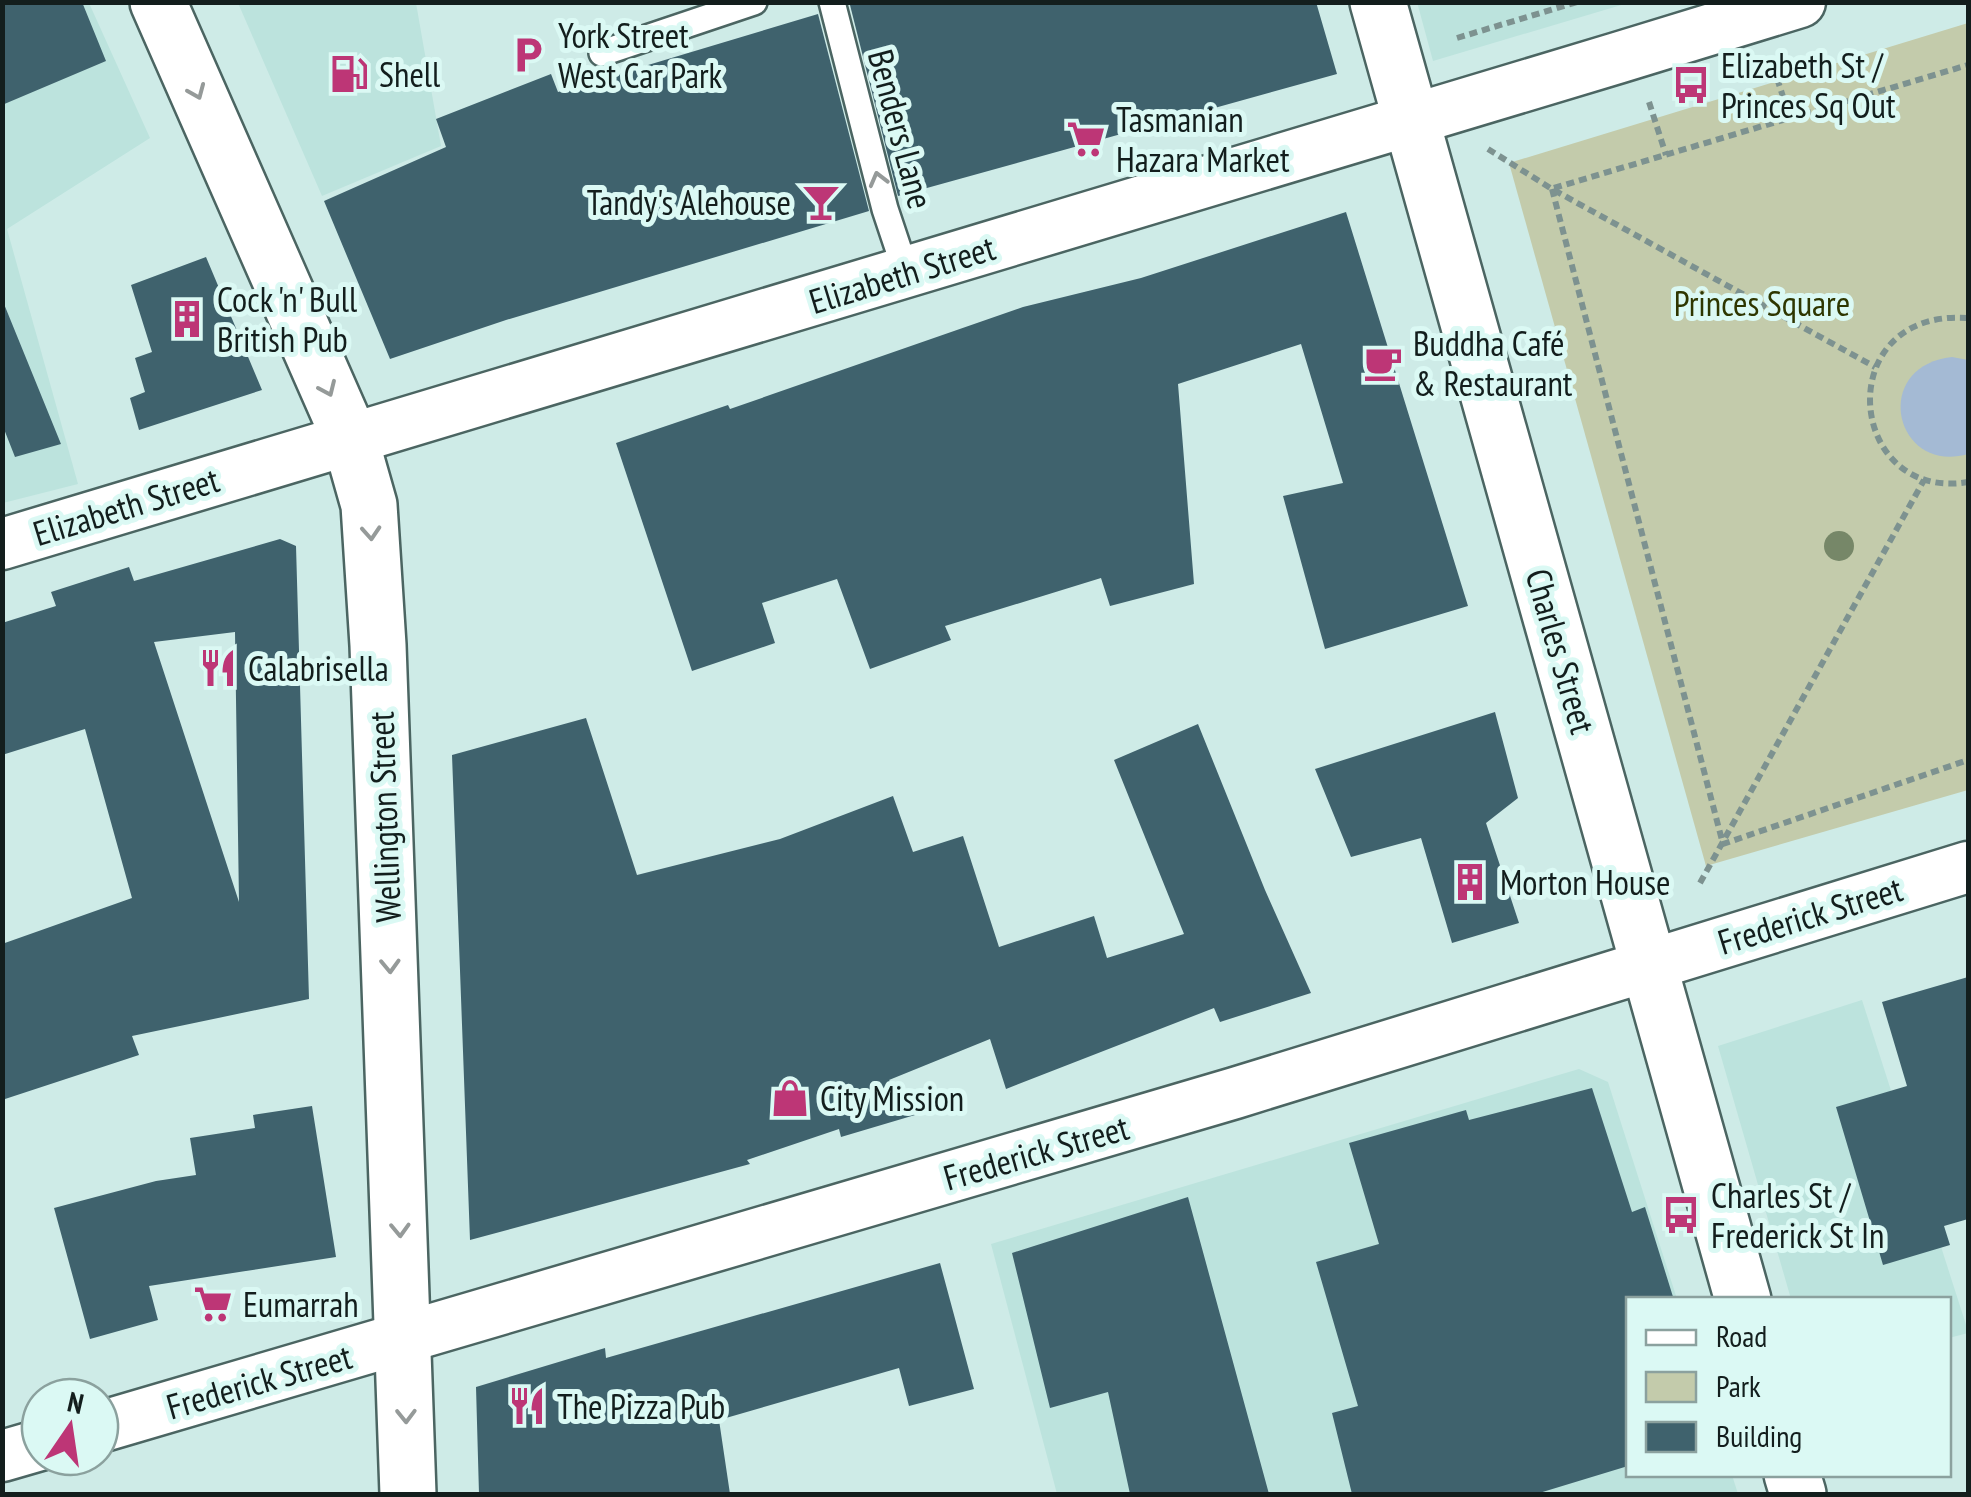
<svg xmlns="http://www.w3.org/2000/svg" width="1971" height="1497" font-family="'PT Sans Narrow',sans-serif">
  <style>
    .built { fill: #bce3dd }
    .green { fill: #c3cbab }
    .water { fill: #a4bad4 }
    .building { fill: #3f626d; fill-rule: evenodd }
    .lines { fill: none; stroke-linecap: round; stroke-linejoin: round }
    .lane-casing { stroke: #4b6562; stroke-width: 30 }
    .street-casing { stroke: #4b6562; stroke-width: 55 }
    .secondary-casing { stroke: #4b6562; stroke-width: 60 }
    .highway-casing { stroke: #4b6562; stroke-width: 60 }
    .path { stroke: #7d9290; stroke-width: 6; stroke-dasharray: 8 5; stroke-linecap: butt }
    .lane { stroke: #fff; stroke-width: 25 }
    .street { stroke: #fff; stroke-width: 50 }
    .secondary { stroke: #fff; stroke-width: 55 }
    .highway { stroke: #fff; stroke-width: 55 }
    .tree { fill: #768768 }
    .oneway { stroke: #959a99 }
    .labels { text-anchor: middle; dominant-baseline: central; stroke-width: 10; stroke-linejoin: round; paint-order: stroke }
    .poi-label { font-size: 35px; fill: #131e1d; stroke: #dbf9f4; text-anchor: start }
    .street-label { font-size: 35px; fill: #131e1d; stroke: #dbf9f4 }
    .park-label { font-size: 35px; fill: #2e3600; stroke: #dbf9f4 }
  </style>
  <rect width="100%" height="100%" fill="#ceebe7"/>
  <!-- built -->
  <path class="built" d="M1417 2H1628V3L1433 61Z
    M3 3H89L150 138 7 229 78 484 3 503Z
    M238 3H416L441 146 322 196Z
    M1862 1000 1968 1331V1333L1949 1338 1948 1300 1791 1299 1718 1046Z
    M1579 1069 1608 1082 1677 1299 1628 1300V1474L1732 1475 1738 1494H1057L991 1244Z"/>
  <!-- green -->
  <path class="green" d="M1968 23V790L1706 866 1509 163Z"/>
  <!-- water -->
  <path class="water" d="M1952 357 1968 360V454C1894 475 1870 366 1952 357Z"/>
  <!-- building -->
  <path class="building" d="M2 2H82L106 61 2 105Z
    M858 2H1316L1337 74 898 196 850 5Z
    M818 14 869 211 506 320 390 359 324 201 446 147 436 119 551 74 558 92Z
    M1346 212 1468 606 1325 649 1283 496 1343 483 1301 344 1178 384 1194 584 1110 606 1101 578 945 626 951 640 870 669 837 579 762 603 775 643 692 671 616 443 728 405 730 409 1023 307 1141 278Z
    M206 257 262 390 139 430 130 398 145 392 135 358 152 352 131 285Z
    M4 304 61 444 15 457 2 424Z
    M280 539 296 546 309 999 132 1036 139 1055 2 1100V944L132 898 85 729 2 755V623L56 606 51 592 129 567 134 581ZM235 632 239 902 154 642Z
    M1495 712 1518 798 1486 823 1519 923 1452 943 1421 838 1351 857 1315 769Z
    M586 718 637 875 780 839 893 796 913 852 963 836 999 947 1094 916 1107 958 1184 934 1114 760 1198 724 1265 890 1311 993 1220 1022 1214 1008 1006 1089 990 1039 889 1080 915 1115 841 1137 839 1129 747 1160 750 1164 470 1240 452 755Z
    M1968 977V1219L1944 1226 1950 1245 1883 1265 1836 1107 1907 1086 1882 1002Z
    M1592 1088 1632 1212 1645 1207 1674 1300H1628V1466L1536 1494H1352L1332 1413 1358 1406 1316 1262 1379 1244 1349 1143 1466 1110 1469 1120Z
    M312 1106 336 1257 149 1286 158 1320 90 1339 54 1208 156 1181 196 1175 190 1138 255 1128 253 1115Z
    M1188 1197 1269 1494H1130L1108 1392 1050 1408 1012 1253Z
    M940 1263 974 1389 909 1406 899 1368 719 1420 730 1494H479L476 1387 605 1348 606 1358Z"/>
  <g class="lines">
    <!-- lane casing -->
    <g class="lane-casing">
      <path id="lane" d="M832 2 885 209 906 272
        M602 53 754 2"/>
    </g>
    <!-- street casing -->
    <g class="street-casing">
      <path id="street" d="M2 544C602 363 1202 186 1800 2
        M100 1427 1235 1093 1968 867
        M2 1456 40 1445"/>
    </g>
    <!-- secondary casing -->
    <g class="secondary-casing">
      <path id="secondary" d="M1378 2 1743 1300
        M1792 1474 1798 1494"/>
    </g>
    <!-- highway casing -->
    <g class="highway-casing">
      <path id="highway" d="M158 2 350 438 369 505 378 645 408 1494"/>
    </g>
    <!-- path -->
    <path class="path" d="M1457 38 1577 2
      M1773 66 1790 118
      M1649 102 1666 155
      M1488 149 1552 189 1875 367
      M1554 188 1968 65
      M1552 189 1723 844 1968 760
      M1968 318C1829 308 1846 503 1968 482
      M1700 883 1924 480"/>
    <!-- lane -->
    <use href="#lane" class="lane"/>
    <!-- street -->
    <use href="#street" class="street"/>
    <!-- secondary -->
    <use href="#secondary" class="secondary"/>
    <!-- highway -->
    <use href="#highway" class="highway"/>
  </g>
  <!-- trees -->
  <circle class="tree" cx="1839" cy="546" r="15"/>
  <!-- one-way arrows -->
  <defs><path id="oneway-chevron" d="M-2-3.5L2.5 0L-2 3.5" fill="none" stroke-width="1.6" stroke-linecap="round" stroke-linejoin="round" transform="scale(2.5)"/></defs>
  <g class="oneway">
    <use href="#oneway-chevron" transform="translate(197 92) rotate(67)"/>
    <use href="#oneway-chevron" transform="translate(878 179) rotate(-105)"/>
    <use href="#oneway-chevron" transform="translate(328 389) rotate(66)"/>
    <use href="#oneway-chevron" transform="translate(371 533) rotate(86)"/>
    <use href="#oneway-chevron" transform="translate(390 966) rotate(88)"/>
    <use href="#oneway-chevron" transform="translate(400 1230) rotate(88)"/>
    <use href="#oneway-chevron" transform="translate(406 1416) rotate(89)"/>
  </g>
  <!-- icons -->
  <defs>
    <g id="parking-bare" transform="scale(3)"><path d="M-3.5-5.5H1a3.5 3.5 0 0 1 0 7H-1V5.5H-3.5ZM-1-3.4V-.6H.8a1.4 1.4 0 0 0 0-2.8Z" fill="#bd3676" stroke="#dbf9f4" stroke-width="2.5" paint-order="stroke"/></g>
    <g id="fuel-bare" transform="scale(3)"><path d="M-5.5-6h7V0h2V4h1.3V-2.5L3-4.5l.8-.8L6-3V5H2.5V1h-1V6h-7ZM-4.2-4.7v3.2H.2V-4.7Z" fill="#bd3676" stroke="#dbf9f4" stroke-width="2.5" paint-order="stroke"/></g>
    <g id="bus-bare" transform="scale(3)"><path d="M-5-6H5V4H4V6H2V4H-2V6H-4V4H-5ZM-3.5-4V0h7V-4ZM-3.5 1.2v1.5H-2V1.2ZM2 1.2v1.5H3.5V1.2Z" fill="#bd3676" stroke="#dbf9f4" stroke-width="2.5" paint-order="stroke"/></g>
    <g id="supermarket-bare" transform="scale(3)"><path d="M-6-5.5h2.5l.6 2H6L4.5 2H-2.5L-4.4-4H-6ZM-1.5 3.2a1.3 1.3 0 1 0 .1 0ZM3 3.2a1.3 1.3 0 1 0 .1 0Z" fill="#bd3676" stroke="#dbf9f4" stroke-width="2.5" paint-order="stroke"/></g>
    <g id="bar-bare" transform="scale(3)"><path d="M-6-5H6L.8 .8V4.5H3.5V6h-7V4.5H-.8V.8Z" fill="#bd3676" stroke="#dbf9f4" stroke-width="2.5" paint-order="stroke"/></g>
    <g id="building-bare" transform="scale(3)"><path d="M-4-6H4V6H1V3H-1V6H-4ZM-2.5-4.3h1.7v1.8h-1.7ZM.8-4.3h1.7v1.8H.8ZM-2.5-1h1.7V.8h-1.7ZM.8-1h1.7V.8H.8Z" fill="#bd3676" stroke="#dbf9f4" stroke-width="2.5" paint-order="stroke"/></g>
    <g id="cafe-bare" transform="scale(3)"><path d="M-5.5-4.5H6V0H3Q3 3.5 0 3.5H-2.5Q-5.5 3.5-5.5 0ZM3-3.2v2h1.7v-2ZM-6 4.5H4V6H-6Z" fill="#bd3676" stroke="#dbf9f4" stroke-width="2.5" paint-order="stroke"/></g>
    <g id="restaurant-bare" transform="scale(3)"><path d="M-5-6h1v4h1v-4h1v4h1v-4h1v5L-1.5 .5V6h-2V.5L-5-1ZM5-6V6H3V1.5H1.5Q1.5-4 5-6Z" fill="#bd3676" stroke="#dbf9f4" stroke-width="2.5" paint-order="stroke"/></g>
    <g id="shop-bare" transform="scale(3)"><path d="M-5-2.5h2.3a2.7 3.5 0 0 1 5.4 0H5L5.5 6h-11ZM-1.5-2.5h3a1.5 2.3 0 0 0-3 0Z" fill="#bd3676" stroke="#dbf9f4" stroke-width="2.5" paint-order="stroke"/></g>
  </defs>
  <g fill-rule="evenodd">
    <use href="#parking-bare" x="528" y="55"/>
    <use href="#fuel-bare" x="349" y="74"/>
    <use href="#bus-bare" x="1691" y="85"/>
    <use href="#supermarket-bare" x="1086" y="139"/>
    <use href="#bar-bare" x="821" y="202"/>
    <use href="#building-bare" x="187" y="319"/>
    <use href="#cafe-bare" x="1383" y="363"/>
    <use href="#restaurant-bare" x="218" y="668"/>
    <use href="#building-bare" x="1470" y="882"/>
    <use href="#shop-bare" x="790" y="1098"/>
    <use href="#bus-bare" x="1681" y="1215"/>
    <use href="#supermarket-bare" x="213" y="1304"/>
    <use href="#restaurant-bare" x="527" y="1406"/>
  </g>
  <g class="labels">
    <!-- poi labels -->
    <g class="poi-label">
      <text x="558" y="35">York Street<tspan x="558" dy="40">West Car Park</tspan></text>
      <text x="1721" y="65">Elizabeth St /<tspan x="1721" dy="40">Princes Sq Out</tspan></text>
      <text x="379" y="74">Shell</text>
      <text x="1116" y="119">Tasmanian<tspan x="1116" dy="40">Hazara Market</tspan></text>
      <text x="791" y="202" text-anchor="end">Tandy's Alehouse</text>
      <text x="217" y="299">Cock 'n' Bull<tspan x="217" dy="40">British Pub</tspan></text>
      <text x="1413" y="343">Buddha Café<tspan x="1413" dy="40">&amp; Restaurant</tspan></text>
      <text x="248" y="668">Calabrisella</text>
      <text x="1500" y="882">Morton House</text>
      <text x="820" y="1098">City Mission</text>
      <text x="1711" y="1195">Charles St /<tspan x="1711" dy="40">Frederick St In</tspan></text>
      <text x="243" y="1304">Eumarrah</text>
      <text x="557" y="1406">The Pizza Pub</text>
    </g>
    <!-- street labels -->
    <g class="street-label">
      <text transform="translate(901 129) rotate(75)">Benders Lane</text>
      <text transform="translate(902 274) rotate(-17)">Elizabeth Street</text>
      <text transform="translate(126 506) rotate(-17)">Elizabeth Street</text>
      <text transform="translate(1561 651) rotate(74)">Charles Street</text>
      <text transform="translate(384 817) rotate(-92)">Wellington Street</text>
      <text transform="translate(1810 915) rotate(-17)">Frederick Street</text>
      <text transform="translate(1036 1152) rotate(-16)">Frederick Street</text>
      <text transform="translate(259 1381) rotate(-16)">Frederick Street</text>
    </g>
    <!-- park labels -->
    <g class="park-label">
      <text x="1762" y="303">Princes Square</text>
    </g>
  </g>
  <!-- border -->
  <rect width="1971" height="1497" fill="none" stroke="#131e1d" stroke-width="10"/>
  <!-- legend -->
  <rect x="1626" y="1297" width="325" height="180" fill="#dbf9f4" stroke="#8ba19e" stroke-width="2.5"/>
  <rect x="1646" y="1330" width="50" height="15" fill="#ffffff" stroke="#8ba19e" stroke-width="2.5"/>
  <text x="1716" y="1347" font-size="30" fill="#131e1d">Road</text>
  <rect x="1646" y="1372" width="50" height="30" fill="#c3cbab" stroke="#8ba19e" stroke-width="2.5"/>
  <text x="1716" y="1397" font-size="30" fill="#131e1d">Park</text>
  <rect x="1646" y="1422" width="50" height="30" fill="#3f626d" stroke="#8ba19e" stroke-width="2.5"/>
  <text x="1716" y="1447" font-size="30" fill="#131e1d">Building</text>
  <!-- north arrow -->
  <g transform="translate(70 1427) rotate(13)"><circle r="48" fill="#dbf9f4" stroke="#8ba19e" stroke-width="2.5"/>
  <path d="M0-8L18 38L0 25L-18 38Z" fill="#bd3676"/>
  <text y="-15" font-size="28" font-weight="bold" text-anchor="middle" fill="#131e1d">N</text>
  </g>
</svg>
